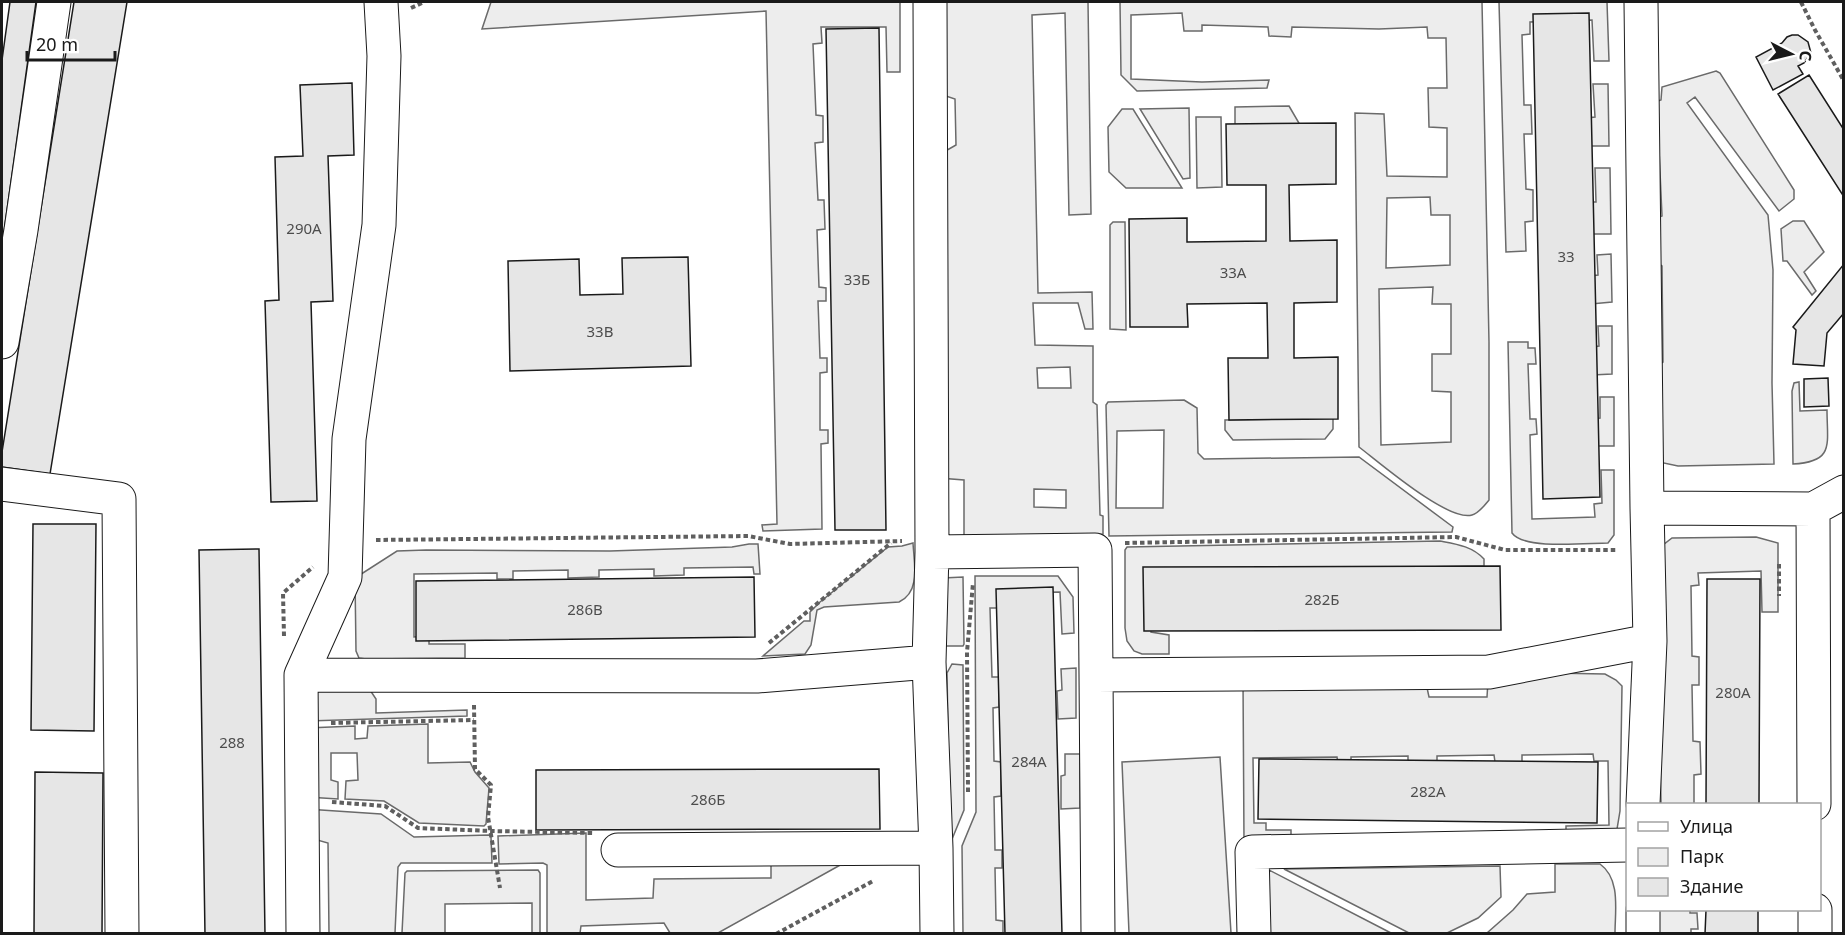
<svg xmlns="http://www.w3.org/2000/svg" width="1845" height="935" font-family="'Noto Sans',sans-serif">
  <style>
    .green { fill: #ededed; stroke: #6a6a6a; stroke-width: 1.5; fill-rule: evenodd }
    .building { fill: #e6e6e6; stroke: #1a1a1a; stroke-width: 1.5 }
    .lines { fill: none; stroke-linecap: round; stroke-linejoin: round }
    .minor-casing { stroke: #1a1a1a; stroke-width: 35 }
    .path { stroke: #5f5f5f; stroke-width: 4; stroke-dasharray: 4.5 3; stroke-linecap: butt }
    .minor { stroke: #fff; stroke-width: 33 }
    .labels { text-anchor: middle; dominant-baseline: central; stroke-width: 4.5; stroke-linejoin: round; paint-order: stroke }
    .number-label { font-size: 15px; fill: #4d4d4d }
  </style>
  <rect width="100%" height="100%" fill="#fff"/>
  <!-- green -->
  <path class="green" d="M491 2H900V72H887L886 27H821L822 43 813 44 816 115 823 116V142L815 143 818 200H824L825 229 817 230 819 287 826 288V301H818L820 358H827V372L820 373V430H828V443L821 444 822 529 763 531 762 525 777 524 766 11 482 29Z
    M933 2H1088L1091 214 1069 215 1065 13 1032 15 1038 293 1092 292 1093 329H1085L1078 303H1033L1035 345 1093 346V402L1097 405 1100 515 1103 516V534L1010 535 964 544V480L939 478 935 157 956 145 955 99 934 92ZM1070 367 1071 388H1038L1037 368ZM1034 489 1066 490V508L1034 507Z
    M1120 2H1482L1489 342V500C1485 505 1479 513 1472 515 1448 522 1380 463 1359 447L1355 113 1384 114 1387 176 1447 177V128L1429 127 1428 88H1447L1446 38H1428L1427 27 1379 29 1292 27 1291 37 1269 36 1268 27 1202 25V31H1184L1182 13 1131 15V79L1202 82 1269 80 1267 88 1137 91 1121 75ZM1430 197 1431 215H1450V265L1386 268 1387 198ZM1433 287 1432 304H1451V354H1432V391L1451 392V442L1381 445 1379 289Z
    M1499 2H1607L1609 61H1594L1592 20 1530 22V34L1522 35 1524 105H1531L1532 134H1524L1526 189 1533 190V221L1525 222 1526 251 1506 252Z
    M1716 71 1720 73 1794 190V199L1779 211 1695 97 1687 103 1768 215 1773 270 1772 383 1774 464 1678 466 1654 461 1644 374 1663 362 1662 266 1641 253 1640 224 1662 216 1659 150 1640 140 1639 107 1661 100 1662 87Z
    M1593 84H1608L1609 146H1588L1587 118 1595 117Z
    M1289 106 1303 130 1235 131V107Z
    M1189 108 1190 178 1183 179 1140 109Z
    M1122 109H1133L1182 188H1126L1109 172 1108 127Z
    M1196 117H1221L1222 187 1197 188Z
    M1595 168H1610L1611 234H1590L1589 202H1596Z
    M1793 221H1804L1824 252 1804 272 1816 291 1812 295 1787 261H1783L1781 229Z
    M1113 222H1125L1126 330 1110 329V225Z
    M1611 254 1612 302 1591 304 1590 276 1598 275 1597 255Z
    M1598 326H1612V374L1592 375V347L1599 346Z
    M1508 342H1528V348H1535L1536 364H1528L1530 419H1536L1537 434 1530 435 1532 519 1595 517 1594 504 1602 503 1601 470H1614V535L1608 543C1587 543 1524 550 1512 533Z
    M1799 382 1800 411 1827 410C1827 444 1835 462 1793 464L1792 391 1794 383Z
    M1600 397H1614V446H1594L1593 419 1600 418Z
    M1184 400 1197 408 1198 453 1204 459 1359 457 1453 527 1452 532 1109 536 1106 405 1108 402ZM1164 430 1163 508H1116L1117 431Z
    M1333 418V429L1325 439 1233 440 1225 430V420Z
    M1756 537 1778 543V612H1762L1761 571 1698 573 1699 585 1691 586 1692 656 1699 657V685H1692L1693 741 1700 742 1701 774 1694 775V804H1661L1657 561 1663 545 1672 538Z
    M1440 541C1456 544 1472 546 1484 559V566L1150 571 1151 632 1169 635V654H1142L1134 651 1127 641 1125 628V550L1127 547Z
    M913 543C914 563 921 592 899 602L824 607 817 610 811 645 805 654 763 656 804 621H810V612L820 602 888 547 902 546Z
    M749 544H758L760 574H754L753 567 684 568V575L654 576V569L599 570V577L568 578V570L513 571V579H497V573L414 574V637L429 636V644H465V658L366 659 359 658 356 651 355 578 397 551 426 550 610 551 732 547Z
    M975 576H1058L1073 597 1074 633 1062 634 1060 592 998 593V608H990L992 677H999V707L993 708 994 761 1001 762V796L994 797 995 850H1002V868H995L996 920 1003 921V933H963L962 846 976 812Z
    M963 577 964 644 963 646H942L943 578Z
    M952 664 963 665 964 810 950 844 947 673Z
    M1076 668V718L1058 719 1057 691 1062 690 1061 669Z
    M1497 672 1605 674 1616 680 1622 686 1620 811 1617 829 1604 838 1566 839V826L1609 825 1608 761H1594L1593 754 1522 755V762H1495L1494 755 1437 756V763H1408V756L1351 757V764H1338L1337 757 1253 758 1254 823H1266V830H1291V843L1244 842 1243 679 1426 683 1429 697H1487L1488 681Z
    M370 690 376 699V713L467 710V716L308 721 316 693 319 691Z
    M428 724V763L470 762 475 772 489 788 486 824 484 826 419 823 384 801 345 799 346 781 358 780 357 753H331V780L338 782V799L307 797V728L355 726V739L367 738 368 726Z
    M1065 754H1080V808L1061 809V776L1065 775Z
    M1220 757 1231 933H1129L1122 762Z
    M306 809 381 814 414 837 489 835 491 837 492 863H401L398 867 395 933H329L328 843 310 838Z
    M586 833V900L653 898 654 879 771 878V855L860 854 718 933H670L664 923 581 926 580 933H547V865L543 863 499 864 498 836Z
    M1555 864H1600C1621 879 1615 911 1615 933H1487L1513 910 1527 894 1555 892Z
    M1500 866 1501 897 1478 918 1447 933H1409L1284 869Z
    M538 870 540 873V933H532V903L445 904V933H402L405 873 407 871Z
    M1269 870 1391 933H1245Z
    M1657 910H1690V913H1697L1698 929H1691V933L1656 934Z"/>
  <!-- building -->
  <path class="building" d="M10 2H36L2 246V60Z
    M74 2H127L50 474 2 467V452Z
    M1589 13 1600 497 1543 499 1533 14Z
    M879 28 886 530H835L826 29Z
    M1792 35H1798L1808 42 1811 53 1804 63 1798 66 1803 74 1773 90 1756 57 1782 43 1787 37Z
    M1809 75 1844 130V197L1778 94Z
    M352 83 354 155 328 156 333 301 311 302 317 501 271 502 265 301 279 300 275 157 303 156 300 85Z
    M1336 123V184L1289 185 1290 241 1337 240V302L1294 303V358L1338 357V419L1229 420 1228 358H1268L1267 303 1187 304 1188 327H1130L1129 219 1187 218V242L1266 241V185H1227L1226 124Z
    M688 257 691 366 510 371 508 261 579 259 580 295 623 294 622 258Z
    M1844 264V313L1827 333 1824 366 1793 364 1796 330 1793 327Z
    M1828 378 1829 406 1804 407V379Z
    M33 524H96L94 731 31 730Z
    M259 549 265 934H205L199 550Z
    M1500 566 1501 630 1144 631 1143 567Z
    M754 577 755 637 416 641V581Z
    M1707 579H1760L1759 804H1706Z
    M1053 587 1062 934H1005L996 589Z
    M1259 759 1598 762 1597 823 1258 819Z
    M879 769 880 829 536 830V770Z
    M35 772 103 773 102 934H34Z
    M1706 910H1758V934H1705Z"/>
  <g class="lines">
    <!-- minor casing -->
    <g class="minor-casing">
      <path id="minor" d="M2 342 21 230 54 2
        M2 484 119 499 122 934
        M1647 508 1813 509 1844 492
        M1813 509 1814 804
        M932 552 1095 550 1096 675 1489 672 1650 641 1647 508 1641 2
        M929 662 932 552 930 2
        M301 675 757 676 929 662 936 848 937 934
        M1096 675 1098 934
        M1643 804 1650 641
        M618 850 936 848
        M1643 910V934
        M1815 910V934
        M303 934 301 675 345 577 349 439 379 225 384 56 381 2
        M1254 934 1252 852 1628 845"/>
    </g>
    <!-- path -->
    <path class="path" d="M1801 2 1815 30 1844 81
      M411 8 424 2
      M376 540 748 536 790 544 902 541
      M1125 543 1456 537 1505 550H1617
      M1779 564V596
      M284 636 283 593 313 567
      M769 643 891 543
      M474 705 475 769 491 785 488 817 500 888
      M331 723 474 720
      M968 792 967 652 973 583
      M332 802 385 806 418 828 491 831 594 833
      M776 934 873 881"/>
    <!-- minor -->
    <use href="#minor" class="minor"/>
  </g>
  <g class="labels">
    <!-- number labels -->
    <g class="number-label">
      <text x="304" y="228">290А</text>
      <text x="1566" y="256">33</text>
      <text x="1233" y="272">33А</text>
      <text x="857" y="279">33Б</text>
      <text x="600" y="331">33В</text>
      <text x="1322" y="599">282Б</text>
      <text x="585" y="609">286В</text>
      <text x="1733" y="692">280А</text>
      <text x="232" y="742">288</text>
      <text x="1029" y="761">284А</text>
      <text x="1428" y="791">282А</text>
      <text x="708" y="799">286Б</text>
    </g>
  </g>
  <!-- border -->
  <rect width="1845" height="935" fill="none" stroke="#1a1a1a" stroke-width="6"/>
  <!-- legend -->
  <rect x="1626" y="803" width="195" height="108" fill="#ffffff" stroke="#a3a3a3" stroke-width="1.5"/>
  <rect x="1638" y="822" width="30" height="9" fill="#ffffff" stroke="#a3a3a3" stroke-width="1.5"/>
  <text x="1680" y="833" font-size="18" fill="#1a1a1a">Улица</text>
  <rect x="1638" y="848" width="30" height="18" fill="#ededed" stroke="#a3a3a3" stroke-width="1.5"/>
  <text x="1680" y="863" font-size="18" fill="#1a1a1a">Парк</text>
  <rect x="1638" y="878" width="30" height="18" fill="#e6e6e6" stroke="#a3a3a3" stroke-width="1.5"/>
  <text x="1680" y="893" font-size="18" fill="#1a1a1a">Здание</text>
  <!-- north arrow -->
  <g transform="translate(1791 54) rotate(97)" stroke="#ffffff" stroke-width="4.5" paint-order="stroke">
  <path d="M0-4.5L10 22L0 15L-10 22Z" fill="#1a1a1a"/>
  <text y="-9" font-size="16" font-weight="bold" text-anchor="middle" fill="#1a1a1a">С</text>
  </g>
  <!-- scale -->
  <path d="M27 51v9h88v-9" fill="none" stroke="#1a1a1a" stroke-width="3"/>
  <text x="36" y="51" font-size="18" fill="#1a1a1a" stroke="#ffffff" stroke-width="4.5" paint-order="stroke">20 m</text>
</svg>
